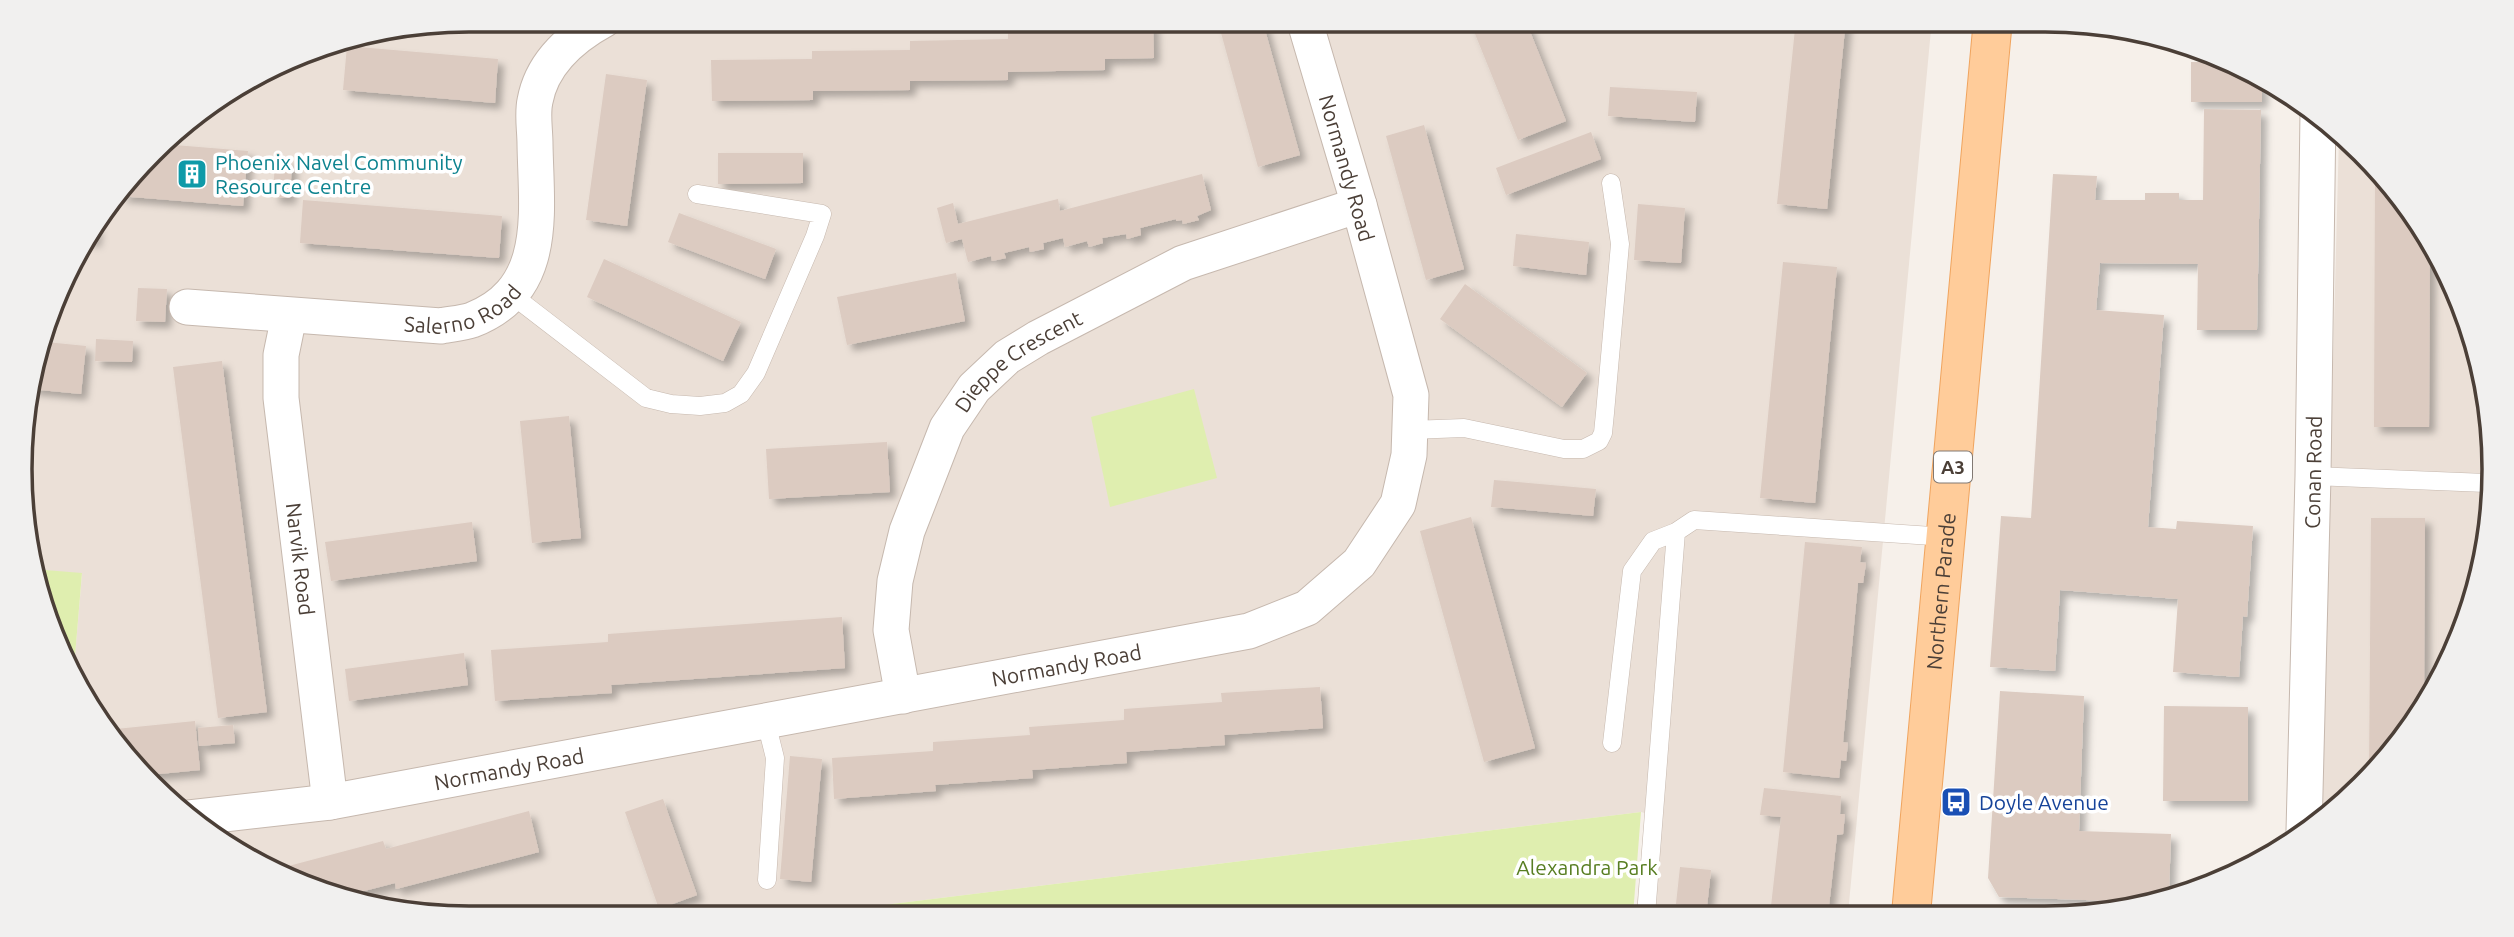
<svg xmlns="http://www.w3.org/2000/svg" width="2514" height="937" font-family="Ubuntu,sans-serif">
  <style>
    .residential { fill: #ebe0d7 }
    .green { fill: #dfeeaf }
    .building { fill: #dccbc1; filter: url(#shadow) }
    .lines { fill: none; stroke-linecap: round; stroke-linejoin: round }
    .lane-casing { stroke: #c6b8ae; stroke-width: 19 }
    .street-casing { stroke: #c6b8ae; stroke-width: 37 }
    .primary-casing { stroke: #f0a45e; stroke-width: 40 }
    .lane { stroke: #fff; stroke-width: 18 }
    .street { stroke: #fff; stroke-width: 35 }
    .primary { stroke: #ffcc9a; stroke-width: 38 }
    .labels { text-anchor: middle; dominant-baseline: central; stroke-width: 7; stroke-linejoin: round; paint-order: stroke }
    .shield { fill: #fff; stroke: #817973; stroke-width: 2 }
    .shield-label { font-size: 19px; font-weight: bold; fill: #4b3f37 }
    .culture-label { font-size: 21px; fill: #0d838f; stroke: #fff; text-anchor: start }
    .street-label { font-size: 21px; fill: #4b3f37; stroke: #fff }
    .transit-label { font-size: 21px; fill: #164399; stroke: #fff; text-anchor: start }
    .park-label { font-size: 21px; fill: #587e22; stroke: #fff }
    .rim { fill: none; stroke: #4b3f37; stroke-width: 3.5 }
  </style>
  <defs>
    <filter id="shadow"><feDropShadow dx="6" dy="6" stdDeviation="3.5" flood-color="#0004"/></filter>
  </defs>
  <rect width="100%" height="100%" fill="#f6f0ea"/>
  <!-- residential -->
  <path class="residential" d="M469 19H1932L1848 914 1636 915 1645 813 1641 812 786 917 469 918 352 902 195 825 95 718 74 667 82 574 33 569 28 557 23 409 79 244 173 130 324 43Z
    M2339 135 2435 244 2491 410 2479 585 2434 693 2342 806 2321 820Z"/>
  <!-- green -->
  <path class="green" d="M1194 389 1217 478 1110 507 1091 417Z
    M33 569 82 573 74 668Z
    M1641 812 1633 915 786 917Z"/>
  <!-- building -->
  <path class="building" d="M1226 19H1262L1300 155 1258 167 1218 22Z
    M1469 19H1525L1566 121 1518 140Z
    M1796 19H1846L1827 209 1777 204Z
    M1105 20H1153L1154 58 1105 59V70L1008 72V80L910 81V90L813 91V100L712 101 711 60 812 59V51L910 50V41L1008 39V31L1105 29Z
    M347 46 498 59 495 103 343 90Z
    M2191 62H2217L2262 84V102H2191Z
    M606 74 647 80 627 226 586 220Z
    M1610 87 1697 92 1695 122 1608 116Z
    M2204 109 2261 110 2257 330H2197L2198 264 2100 263 2096 310 2164 315 2148 527 2176 529 2177 521 2253 526 2247 617 2243 616 2239 677 2173 672 2178 599 2060 590 2055 671 1990 667 2001 516 2031 518 2053 174 2097 176 2095 200H2145V193H2179V200H2203Z
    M1424 125 1464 269 1426 280 1386 136Z
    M1591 132 1601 159 1506 195 1496 168Z
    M162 144 248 151 243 206 119 196Z
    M718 153H803V183L718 184Z
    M275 160 292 162 290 198 273 197Z
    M1202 174 1211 210 1197 216 1199 220 1183 224 1182 220 1176 221V219L1140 228 1141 235 1127 239 1126 234 1102 238 1103 243 1089 247 1087 241 1065 247 1063 238 1043 243 1044 249 1030 252 1029 247 1004 253 1006 258 992 261 991 256 968 262 962 239 946 243 937 208 953 203 958 224 1058 199 1060 211Z
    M2375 176 2430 239 2429 427H2374Z
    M303 200 502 216 499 258 300 243Z
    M1638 204 1685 208 1681 263 1634 260Z
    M679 213 776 249 765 279 668 242Z
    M97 223 95 241 83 240 92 228Z
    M1516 234 1589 242 1586 275 1513 266Z
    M604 259 741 322 723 361 587 297Z
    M1783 262 1837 267 1815 503 1760 498Z
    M956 273 965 321 847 345 837 297Z
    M1465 284 1587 373 1562 407 1440 319Z
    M138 288 167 289 165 322 136 321Z
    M96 339 133 341 132 362 95 361Z
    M46 342 86 346 81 394 30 389Z
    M222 361 267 712 218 718 173 367Z
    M569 416 581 538 532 543 520 421Z
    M887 442 890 492 769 499 766 449Z
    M1494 480 1596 489 1593 516 1491 507Z
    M1471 517 1535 748 1484 762 1420 531Z
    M2371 518H2425L2424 702V706L2369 773Z
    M472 522 477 561 331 581 325 542Z
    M1805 542 1862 547 1860 562 1866 563 1863 583H1858L1843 742 1848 743 1846 761 1841 760 1839 778 1783 772Z
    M842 617 845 668 611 685 612 693 495 701 491 650 608 642V634Z
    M464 653 468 685 349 701 345 669Z
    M1320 687 1323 728 1224 735 1225 745 1126 752 1127 763 1032 770 1033 778 935 785 936 791 834 799 832 758 933 751V742L1030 735 1029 727 1124 720V709L1222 702 1221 693Z
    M2000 691 2084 696 2079 831 2171 834 2169 894 2143 902 1999 897 1988 878Z
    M2164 706 2248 707V801H2163Z
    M195 721 200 770 149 775 106 730Z
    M233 725 235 743 199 746 198 728Z
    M790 756 822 759 811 882 780 879Z
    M1764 788 1841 796 1840 814H1845L1843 834 1837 835 1828 915H1770L1781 817 1760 815Z
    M663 799 697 895 659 909 625 812Z
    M529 811 539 852 396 889 395 883 341 897 281 868 383 841 386 849Z
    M1680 867 1711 870 1707 907 1676 904Z"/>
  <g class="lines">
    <!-- lane casing -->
    <g class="lane-casing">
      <path id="lane" d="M512 295 646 398 671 404 700 406 725 403 741 394 756 373 815 236 822 214 697 194
        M1410 430 1464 428 1564 449H1583L1599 441 1603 433 1605 413 1620 244 1611 183
        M2313 476 2486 483
        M766 722 775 758 767 880
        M1612 743 1632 571 1653 541 1676 532
        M1646 915 1676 532 1694 520 1947 537"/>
    </g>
    <!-- street casing -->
    <g class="street-casing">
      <g id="street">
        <path id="s1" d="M187 307 441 326C451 324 463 323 472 320 550 290 536 211 535 144 535 130 532 114 535 101 542 62 572 37 605 19"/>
        <path id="s2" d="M289 316 281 355V398L330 802"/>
        <path id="s3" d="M903 696 891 630 895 581 907 531 947 428 974 388 1007 357 1038 338 1183 263 1359 205"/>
        <path id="s4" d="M189 818 330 802 1249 631 1307 608 1359 563 1398 504 1409 455 1411 395 1359 205 1304 19"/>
        <path id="s5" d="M2304 831 2313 476 2318 112"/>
      </g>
    </g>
    <!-- primary casing -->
    <g class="primary-casing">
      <g id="primary">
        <path id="s6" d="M1911 914 1993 19"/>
      </g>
    </g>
    <!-- lane -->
    <use href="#lane" class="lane"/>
    <!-- street -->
    <use href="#street" class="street"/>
    <!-- primary -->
    <use href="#primary" class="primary"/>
  </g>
  <!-- icons -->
  <defs>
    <g id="building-square" transform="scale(1.575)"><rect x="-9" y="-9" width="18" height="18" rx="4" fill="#0f9aa8" stroke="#fff"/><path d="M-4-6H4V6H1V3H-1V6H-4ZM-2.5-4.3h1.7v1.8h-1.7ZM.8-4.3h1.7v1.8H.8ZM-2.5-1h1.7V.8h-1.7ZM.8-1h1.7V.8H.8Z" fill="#fff"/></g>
    <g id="bus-square" transform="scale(1.575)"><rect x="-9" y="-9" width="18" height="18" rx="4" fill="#1a4fb4" stroke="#fff"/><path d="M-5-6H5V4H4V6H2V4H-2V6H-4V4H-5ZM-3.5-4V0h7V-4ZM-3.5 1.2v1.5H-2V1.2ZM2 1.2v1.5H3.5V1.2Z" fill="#fff"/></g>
  </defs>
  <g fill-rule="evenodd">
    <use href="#building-square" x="192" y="174"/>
    <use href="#bus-square" x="1956" y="802"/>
  </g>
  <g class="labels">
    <!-- shield labels -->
    <rect class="shield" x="1934" y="451.5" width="38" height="31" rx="5"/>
    <g class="shield-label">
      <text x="1953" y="467">A3</text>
    </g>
    <!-- culture labels -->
    <g class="culture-label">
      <text x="215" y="162">Phoenix Navel Community<tspan x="215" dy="24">Resource Centre</tspan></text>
    </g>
    <!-- street labels -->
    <g class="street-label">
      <text transform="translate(1347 168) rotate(74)">Normandy Road</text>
      <text stroke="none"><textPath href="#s1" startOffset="280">Salerno Road</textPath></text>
      <text stroke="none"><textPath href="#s3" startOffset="378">Dieppe Crescent</textPath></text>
      <text stroke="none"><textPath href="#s5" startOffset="359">Conan Road</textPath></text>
      <text stroke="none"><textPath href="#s2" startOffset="245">Narvik Road</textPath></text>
      <text stroke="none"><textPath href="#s6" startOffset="324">Northern Parade</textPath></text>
      <text stroke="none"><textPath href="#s4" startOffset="891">Normandy Road</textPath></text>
      <text stroke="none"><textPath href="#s4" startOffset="324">Normandy Road</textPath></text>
    </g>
    <!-- transit labels -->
    <g class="transit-label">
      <text x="1979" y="802">Doyle Avenue</text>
    </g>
    <!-- park labels -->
    <g class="park-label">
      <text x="1587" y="867">Alexandra Park</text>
    </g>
  </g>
  <!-- crop -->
  <path d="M0 0H2514V937H0ZM469 32H2045A437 437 0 0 1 2482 469V469A437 437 0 0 1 2045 906H469A437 437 0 0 1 32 469V469A437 437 0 0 1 469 32Z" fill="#f1f0ef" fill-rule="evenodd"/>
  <path class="rim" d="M469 32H2045A437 437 0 0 1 2482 469V469A437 437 0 0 1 2045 906H469A437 437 0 0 1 32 469V469A437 437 0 0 1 469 32Z"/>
</svg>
